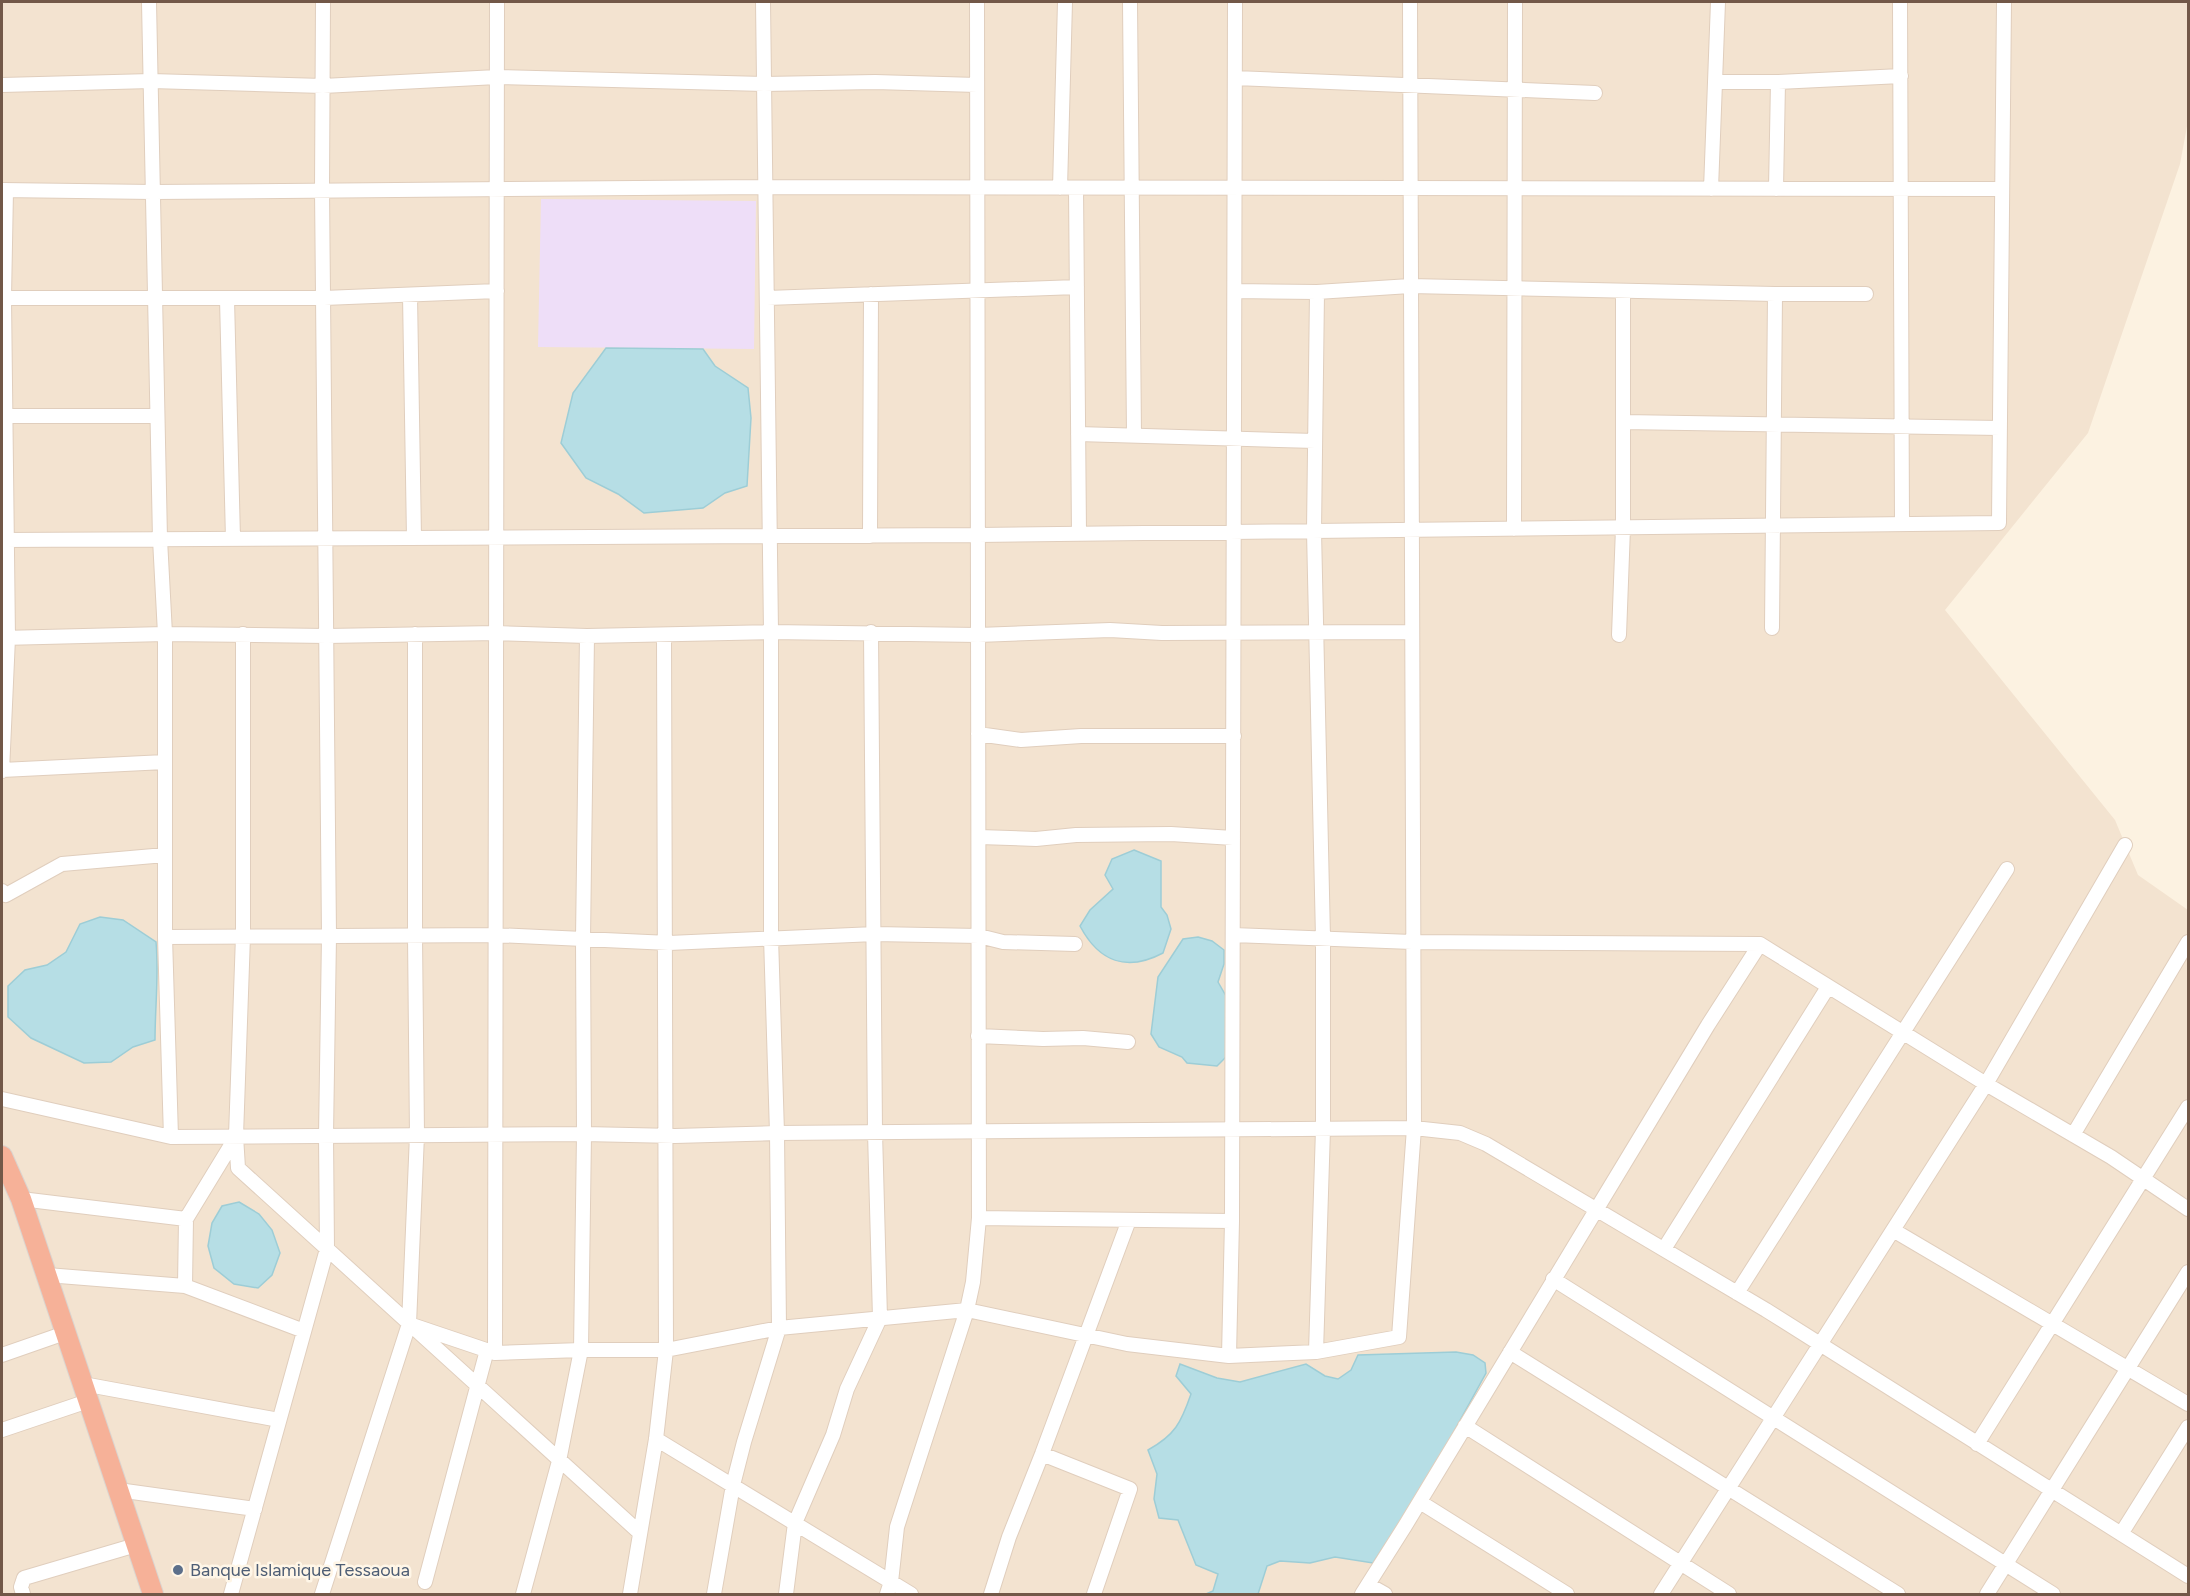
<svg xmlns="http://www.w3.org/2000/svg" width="2190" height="1596" font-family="Figtree,sans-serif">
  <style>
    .residential { fill: #f3e3d0 }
    .education { fill: #eedef8 }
    .water { fill: #b6dee5; stroke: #9dcdd6; stroke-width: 1.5 }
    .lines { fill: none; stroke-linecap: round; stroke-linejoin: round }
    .minor-casing { stroke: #e0cebd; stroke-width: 16 }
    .highway-casing { stroke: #dad4cf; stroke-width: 22 }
    .minor { stroke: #fff; stroke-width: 14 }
    .highway { stroke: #f6b198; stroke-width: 20 }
    .service-dot { fill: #5c6f8a; stroke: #fff6e7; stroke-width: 2 }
    .labels { text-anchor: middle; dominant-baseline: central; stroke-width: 5; stroke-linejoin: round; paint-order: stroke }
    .service-label { font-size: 18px; fill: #4e5e75; stroke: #fff6e7; text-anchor: start }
  </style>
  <rect width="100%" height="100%" fill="#fcf2e1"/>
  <!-- residential -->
  <path class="residential" d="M2 2H2188V121L2180 164 2088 433 1945 610 2115 820 2138 875 2188 910V1594H2Z"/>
  <!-- education -->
  <path class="education" d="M541 199 756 201 754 349 538 347Z"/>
  <!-- water -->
  <path class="water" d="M606 348 703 349 715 366 748 388 751 418 747 486 725 493 703 508 644 513 618 494 586 478 561 443 573 393Z
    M1134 850 1161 861V907L1167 915 1171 929 1163 953C1127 972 1099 962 1080 926L1090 910 1113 889 1105 875 1112 859Z
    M100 917 123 920 156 942C159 975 155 1007 155 1040L133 1047 111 1062 84 1063 31 1038 8 1017V986L25 970 47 965 66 952 80 924Z
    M1198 937 1212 941 1224 950V964L1218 982 1226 996 1227 1036 1226 1057 1217 1066 1187 1063 1182 1057 1159 1047 1151 1034 1158 977 1183 939Z
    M239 1202 259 1214 272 1230 280 1253 272 1275 258 1288 234 1284 214 1268 208 1246 212 1223 222 1206Z
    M1456 1352 1473 1355 1485 1363 1486 1373 1424 1486 1373 1563 1335 1557 1310 1563 1280 1561 1267 1566 1258 1594H1206L1213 1591 1218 1574 1196 1565 1178 1520 1159 1518 1154 1499 1157 1474 1148 1450C1175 1435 1181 1423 1191 1394L1176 1376 1180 1364 1217 1378 1240 1382 1306 1364 1325 1376 1338 1379 1351 1370 1358 1355Z"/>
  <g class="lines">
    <!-- minor casing -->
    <g class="minor-casing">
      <path id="minor" d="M149 2 160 539 165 634V937L171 1137
        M1130 2 1134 435
        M1900 2 1902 524
        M1235 78 1595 93
        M1715 82H1778L1901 76
        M2 85 151 81 323 86 497 77 764 84 875 82 977 85
        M1060 188 1065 2
        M1076 188 1079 534
        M1711 189 1718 2
        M1776 189 1778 82
        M2 190 153 192 765 187 2002 189
        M1235 291 1317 292 1410 286 1775 294H1866
        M410 295 414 538
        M2 298H324L497 291
        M767 298 1077 287
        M227 299 233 539
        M2 416H157
        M1623 422 2000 428
        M1078 434 1315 441
        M1514 529 1515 2
        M870 536 871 294
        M2 540 978 535 1999 523 2004 2
        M1772 628 1775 294
        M243 634V936L236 1136 238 1168 640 1533
        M1619 635 1623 528V291
        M2 638 165 634 327 636 496 633 587 636 771 632 978 635 1110 630 1162 633 1412 632
        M978 734 1021 740 1081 736H1234
        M2 770 165 762
        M2 771 8 638 4 298 6 190
        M979 837 1036 839 1076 835 1171 834 1233 838
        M2 891 6 895 62 864 165 855
        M1233 935 1412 942 1760 944 1986 1084 2111 1157 2188 1209
        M165 937 496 935 669 943 875 934 979 936 1003 942 1075 944
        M978 1036 1043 1039 1083 1038 1128 1042
        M2 1099 171 1137 584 1134 675 1136 777 1133 1414 1128 1460 1133 1486 1144 1766 1310 2188 1576
        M2073 1135 2188 942
        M21 1199 186 1219
        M979 1218 1232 1221
        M1893 1230 2188 1404
        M1664 1249 1828 987
        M47 1275 185 1286 304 1331
        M1553 1279 2053 1594
        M185 1286 186 1219 236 1137
        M1737 1293 2007 869
        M409 1324 495 1353 581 1350H666L779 1328 967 1310 1127 1344 1229 1356 1316 1352 1399 1337 1414 1128 1410 2
        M1316 1352 1323 1129V938L1314 531 1317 292
        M1510 1352 1898 1594
        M495 1353 497 2
        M2 1355 65 1333
        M1229 1356 1232 1221 1235 2
        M83 1384 279 1420
        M1465 1426 1729 1594
        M2 1430 88 1401
        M656 1439 911 1594
        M1977 1444 2188 1107
        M1042 1454 1130 1489 1094 1594
        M118 1490 255 1509
        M1420 1502 1567 1594
        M2121 1534 2188 1427
        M425 1582 487 1350
        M1369 1585 1385 1594
        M23 1594 21 1587 24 1578 136 1545
        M231 1594 327 1249 326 1136 329 936 322 189 323 2
        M322 1594 409 1324 417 1135 415 936V634
        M523 1594 559 1461 581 1350 584 1134 583 939 587 636
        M630 1594 656 1439 666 1350 664 635
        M714 1594 733 1485 744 1442 779 1328 777 1133 771 937V632L763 2
        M786 1594 795 1523 833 1435 847 1389 880 1318 875 1132 871 632
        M887 1594 891 1582 897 1527 967 1310 973 1282 979 1218 977 2
        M991 1594 1009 1537 1042 1454 1129 1220
        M1362 1594 1405 1526 1708 1025 1760 944
        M1661 1594 1986 1084 2125 845
        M1987 1594 2188 1272"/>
    </g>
    <!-- highway casing -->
    <g class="highway-casing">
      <path id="highway" d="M2 1156 21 1199 153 1594"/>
    </g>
    <!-- minor -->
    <use href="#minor" class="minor"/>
    <!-- highway -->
    <use href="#highway" class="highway"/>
  </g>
  <!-- markers -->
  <circle class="service-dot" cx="178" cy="1570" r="6"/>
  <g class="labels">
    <!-- service labels -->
    <g class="service-label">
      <text x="190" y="1570">Banque Islamique Tessaoua</text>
    </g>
  </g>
  <!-- border -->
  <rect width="2190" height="1596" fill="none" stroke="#725848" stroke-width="6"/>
</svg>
